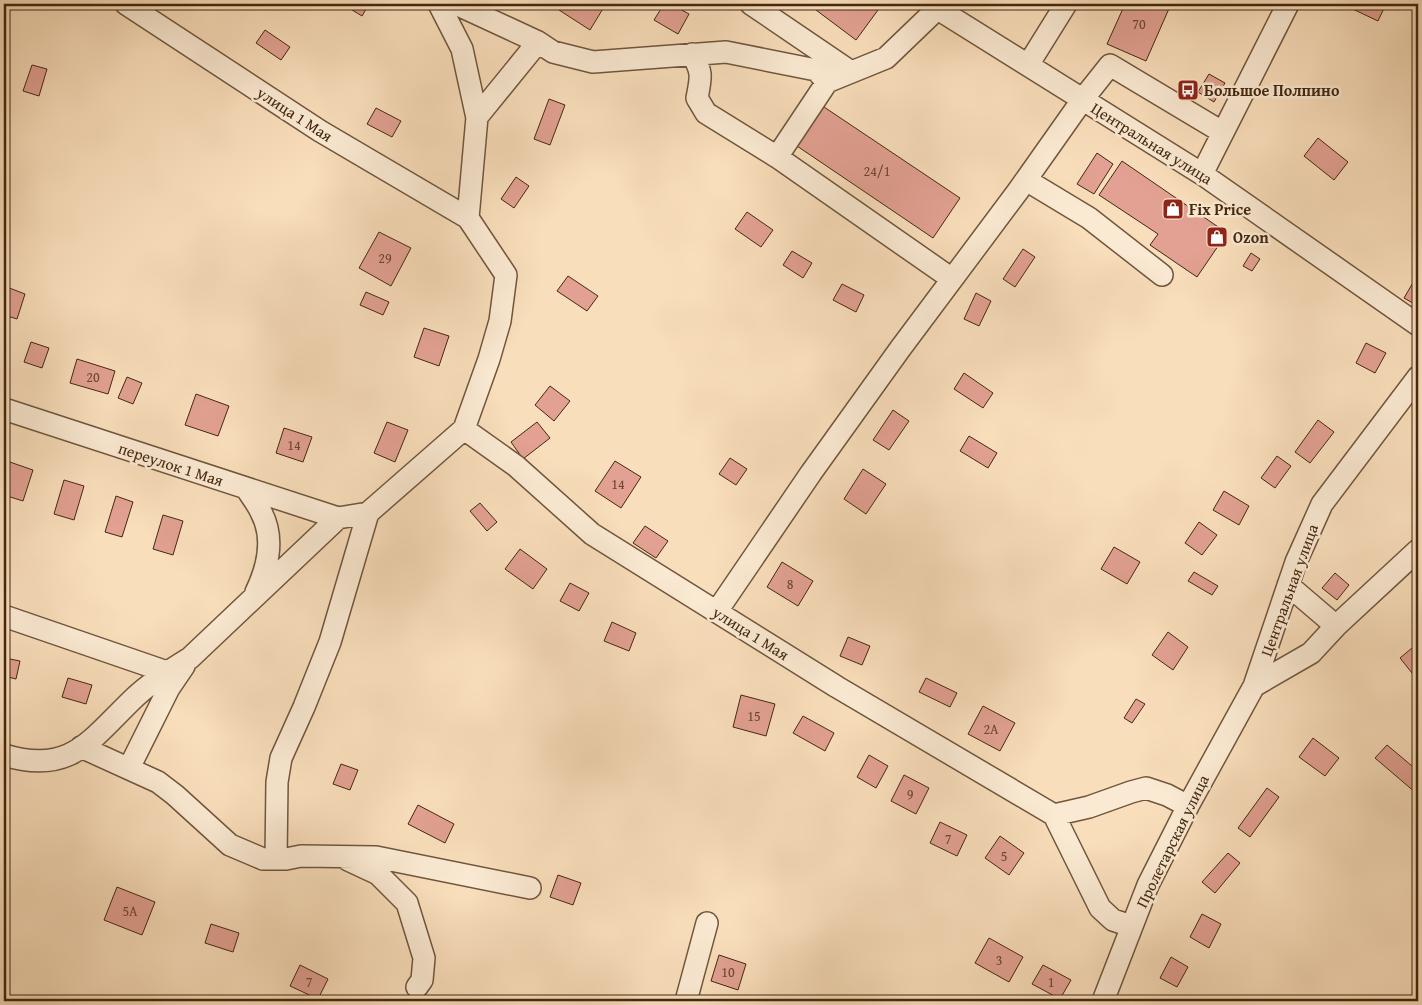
<svg xmlns="http://www.w3.org/2000/svg" width="1422" height="1005" font-family="'Gentium Book Plus',serif">
  <style>
    .building { fill: #e2a192; stroke: #432811 }
    .lines { fill: none; stroke-linecap: round; stroke-linejoin: round }
    .minor-casing { stroke: #70563c; stroke-width: 24 }
    .path { stroke: #432811; stroke-width: 3; stroke-dasharray: 4 2.5; stroke-linecap: butt }
    .minor { stroke: #fbead3; stroke-width: 21 }
    .labels { text-anchor: middle; dominant-baseline: central; stroke-width: 5; stroke-linejoin: round; paint-order: stroke }
    .number-label { font-size: 14px; fill: #6b4631 }
    .poi-label { font-size: 16px; font-weight: bold; fill: #432811; stroke: #fbead3; text-anchor: start }
    .street-label { font-size: 16px; fill: #432811; stroke: #fbead3 }
  </style>
  <rect width="100%" height="100%" fill="#f9debb"/>
  <filter id="stains"><feTurbulence type="fractalNoise" baseFrequency=".004" numOctaves="4"/><feColorMatrix values="0 0 0 0 .2 0 0 0 0 .09 0 0 0 0 .02 0 0 0 .5 -.17"/></filter>
  <radialGradient id="worn" r=".72"><stop offset=".6" stop-color="#630" stop-opacity="0"/><stop offset="1" stop-color="#630" stop-opacity=".3"/></radialGradient>
  <!-- building -->
  <path class="building" d="M345 4H369L362 16 344 5Z
    M563 4H599L604 7 590 30 559 10Z
    M664 4H671L689 14 678 34 654 20Z
    M808 4H869L878 10 856 40Z
    M1125 4H1171L1146 61 1107 44Z
    M1342 4H1386L1378 21Z
    M265 30 290 47 281 60 256 43Z
    M32 65 47 69 39 96 23 91Z
    M1209 74 1225 83 1214 102 1198 92Z
    M549 99 565 105 550 145 534 139Z
    M821 105 960 198 933 238 794 144Z
    M376 108 401 121 392 137 367 124Z
    M1318 138 1348 162 1334 180 1304 156Z
    M1097 153 1113 164 1094 194 1077 184Z
    M1122 161 1227 233 1197 277 1150 245 1158 234 1099 195Z
    M516 177 529 186 514 208 501 199Z
    M747 212 773 230 761 247 735 229Z
    M379 232 411 248 391 286 359 268Z
    M1023 249 1035 257 1015 287 1003 279Z
    M792 251 812 263 803 278 783 265Z
    M1251 253 1260 259 1252 271 1243 266Z
    M1418 274V306L1404 298Z
    M568 276 598 296 587 311 557 291Z
    M842 284 864 295 856 312 833 300Z
    M4 286 25 294 17 319 4 315Z
    M366 292 389 302 383 315 360 305Z
    M976 293 991 301 979 326 964 319Z
    M424 328 449 336 439 366 414 357Z
    M31 342 49 348 42 368 24 362Z
    M1366 343 1386 353 1375 373 1356 363Z
    M77 359 115 371 108 394 70 383Z
    M964 373 993 393 983 408 954 389Z
    M127 377 142 383 133 404 118 398Z
    M550 386 570 401 554 421 535 405Z
    M196 394 229 406 218 436 185 425Z
    M893 410 909 421 889 450 873 440Z
    M1318 420 1334 432 1310 463 1295 452Z
    M387 422 408 430 395 462 374 453Z
    M537 422 550 438 523 459 511 442Z
    M284 428 312 437 303 462 276 453Z
    M969 436 997 453 988 468 960 451Z
    M1277 456 1291 466 1275 488 1261 478Z
    M730 458 747 469 736 485 719 474Z
    M4 460 33 470 23 501 4 495Z
    M615 461 641 477 621 508 595 491Z
    M863 469 886 484 866 514 844 499Z
    M64 480 84 486 74 520 54 514Z
    M1224 491 1249 506 1239 525 1213 510Z
    M116 496 133 502 122 537 105 532Z
    M480 503 497 522 487 531 470 511Z
    M163 515 183 521 173 555 153 549Z
    M1199 522 1217 535 1202 555 1185 543Z
    M645 526 668 541 656 558 633 543Z
    M1114 547 1140 562 1127 584 1101 569Z
    M520 549 547 569 533 589 505 569Z
    M782 562 813 581 798 606 767 587Z
    M1194 572 1218 586 1212 595 1188 581Z
    M1335 573 1349 585 1337 600 1322 588Z
    M570 583 589 593 579 611 560 601Z
    M612 622 636 633 629 651 604 641Z
    M1168 632 1188 647 1173 670 1152 655Z
    M848 637 870 646 862 665 840 656Z
    M1418 643V676L1416 678 1400 658Z
    M5 658 20 661 16 679 4 676Z
    M68 678 92 685 86 704 62 697Z
    M926 678 957 693 950 707 919 692Z
    M741 695 775 704 766 736 733 727Z
    M1136 699 1145 704 1132 723 1124 718Z
    M983 706 1015 723 1000 751 968 734Z
    M803 716 834 733 825 751 793 733Z
    M1313 738 1339 758 1325 776 1299 757Z
    M1387 745 1418 771V791L1416 793 1375 758Z
    M869 755 888 766 876 788 857 777Z
    M341 764 358 770 350 790 333 784Z
    M904 775 929 788 916 814 891 801Z
    M1267 788 1279 797 1250 837 1238 828Z
    M418 805 454 824 445 843 408 824Z
    M940 822 967 835 957 856 930 843Z
    M1000 836 1024 853 1009 875 985 858Z
    M1228 853 1240 863 1215 893 1202 882Z
    M558 875 581 883 573 905 550 897Z
    M117 887 155 902 142 935 104 920Z
    M1202 914 1221 924 1209 948 1190 937Z
    M211 924 239 933 233 952 205 943Z
    M989 938 1023 957 1009 982 975 963Z
    M719 955 746 964 738 990 711 981Z
    M1171 957 1188 967 1177 987 1160 978Z
    M300 965 328 979 318 999 290 986Z
    M1043 965 1071 980 1060 999 1032 984Z"/>
  <g class="lines">
    <!-- minor casing -->
    <g class="minor-casing">
      <path id="minor" d="M126 4 320 131 468 218
        M439 4 462 49 477 118
        M456 4 538 42 553 52 593 62 726 52 816 70 827 82
        M751 4 851 72
        M930 4 1202 174 1418 325
        M692 54C703 73 701 77 697 98L706 113 777 157 952 279
        M1028 65 1066 4
        M777 157 827 82 886 58 937 9
        M1202 174 1288 4
        M1026 180 1089 218 1162 275
        M4 409 338 518
        M464 429 516 466 592 534 837 687 1054 815
        M246 488C251 496 257 503 261 512 275 538 268 567 256 592
        M1288 585 1336 626
        M717 611 811 473 900 349 1018 191 1083 99 1110 65 1222 132
        M4 616 167 672
        M1254 686 1311 653 1336 626 1418 550
        M81 747 158 782 175 795 230 845 263 859H286L301 856 376 857 530 888
        M4 755C69 775 89 742 131 701 148 684 169 671 190 658L338 518 368 513 464 429 489 359 500 321 506 275 468 218 477 117 538 42
        M129 768 169 688 184 666
        M1054 815 1089 807 1131 792 1146 788 1167 795 1188 806
        M1054 815 1100 908 1113 920 1131 926
        M276 859 277 782 281 758 304 707 330 642 368 513
        M348 860 378 874 407 903 424 958 422 980 417 987
        M686 1001 707 923
        M1103 1001 1148 885 1188 806 1254 686 1296 562 1322 504 1418 377"/>
    </g>
    <!-- path -->
    <path class="path" d="M1034 4 1042 9"/>
    <!-- minor -->
    <use href="#minor" class="minor"/>
  </g>
  <!-- icons -->
  <defs>
    <g id="bus-square" transform="scale(1.125)"><rect x="-9" y="-9" width="18" height="18" rx="4" fill="#8f2418" stroke="#fbead3"/><path d="M-5-6H5V4H4V6H2V4H-2V6H-4V4H-5ZM-3.5-4V0h7V-4ZM-3.5 1.2v1.5H-2V1.2ZM2 1.2v1.5H3.5V1.2Z" fill="#fff"/></g>
    <g id="shop-square" transform="scale(1.125)"><rect x="-9" y="-9" width="18" height="18" rx="4" fill="#8f2418" stroke="#fbead3"/><path d="M-5-2.5h2.3a2.7 3.5 0 0 1 5.4 0H5L5.5 6h-11ZM-1.5-2.5h3a1.5 2.3 0 0 0-3 0Z" fill="#fff"/></g>
  </defs>
  <g fill-rule="evenodd">
    <use href="#bus-square" x="1188" y="90"/>
    <use href="#shop-square" x="1173" y="209"/>
    <use href="#shop-square" x="1217" y="237"/>
  </g>
  <g class="labels">
    <!-- number labels -->
    <g class="number-label">
      <text x="1139" y="24">70</text>
      <text x="877" y="171">24/1</text>
      <text x="385" y="258">29</text>
      <text x="93" y="377">20</text>
      <text x="294" y="445">14</text>
      <text x="618" y="484">14</text>
      <text x="790" y="584">8</text>
      <text x="754" y="716">15</text>
      <text x="991" y="729">2А</text>
      <text x="910" y="794">9</text>
      <text x="948" y="839">7</text>
      <text x="1004" y="856">5</text>
      <text x="130" y="911">5А</text>
      <text x="999" y="960">3</text>
      <text x="728" y="972">10</text>
      <text x="309" y="982">7</text>
      <text x="1051" y="982">1</text>
    </g>
    <!-- poi labels -->
    <g class="poi-label">
      <text x="1204" y="90">Большое Полпино</text>
      <text x="1189" y="209">Fix Price</text>
      <text x="1233" y="237">Ozon</text>
    </g>
    <!-- street labels -->
    <g class="street-label">
      <text transform="translate(295 114) rotate(33)">улица 1 Мая</text>
      <text transform="translate(1152 143) rotate(32)">Центральная улица</text>
      <text transform="translate(171 464) rotate(18)">переулок 1 Мая</text>
      <text transform="translate(1289 590) rotate(-70)">Центральная улица</text>
      <text transform="translate(751 633) rotate(32)">улица 1 Мая</text>
      <text transform="translate(1172 841) rotate(-64)">Пролетарская улица</text>
    </g>
  </g>
  <!-- margin -->
  <rect width="1422" height="1005" fill="none" stroke="#f9debb" stroke-width="20"/>
  <rect x="5" y="5" width="1412" height="995" fill="none" stroke="#432811" stroke-width="2.5"/>
  <rect x="10" y="10" width="1402" height="985" fill="none" stroke="#432811"/>
  <rect width="100%" height="100%" filter="url(#stains)"/>
  <rect width="100%" height="100%" fill="url(#worn)"/>
</svg>
